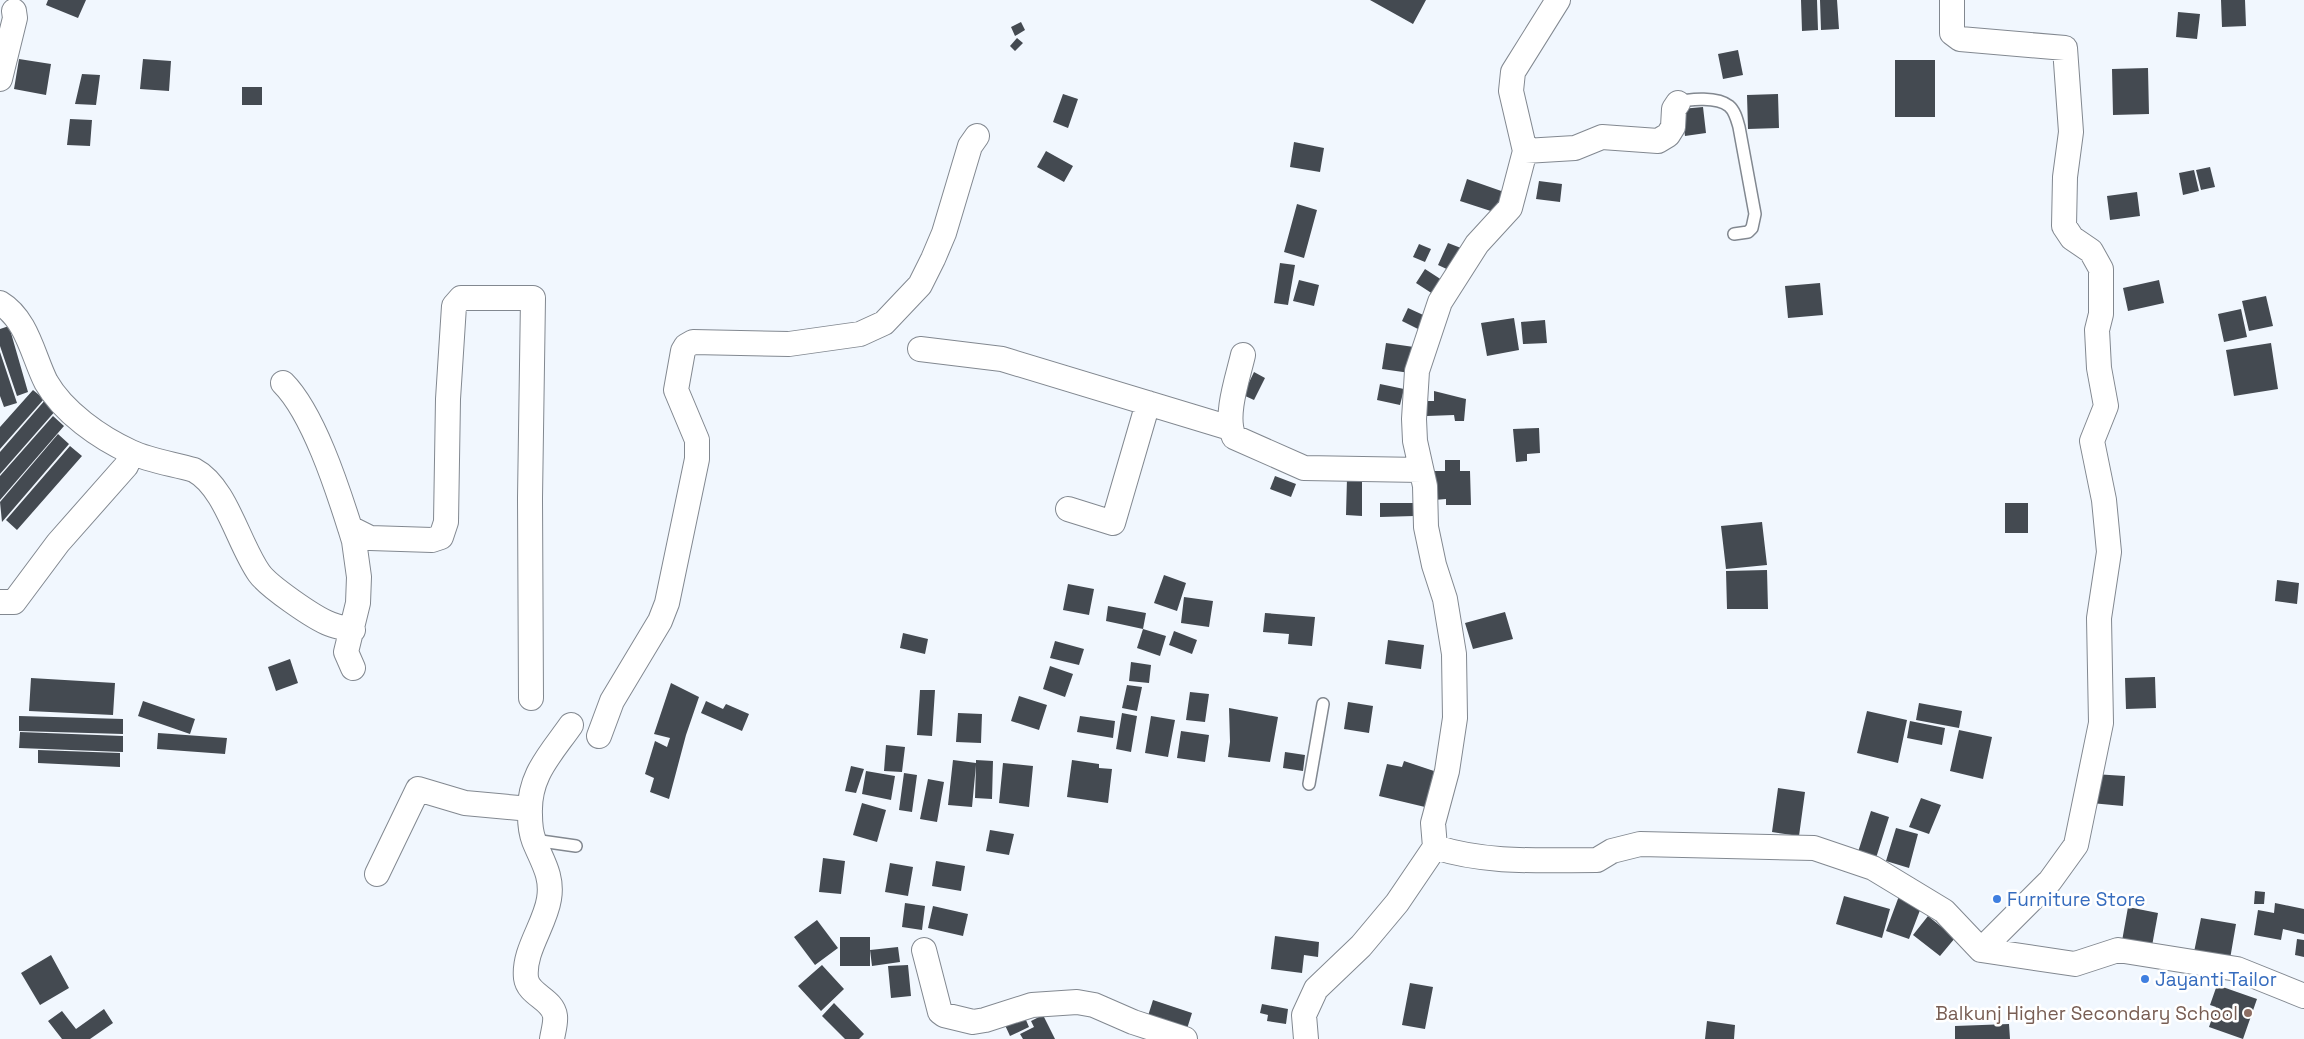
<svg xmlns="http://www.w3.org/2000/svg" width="2304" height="1039" font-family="'Space Grotesk',sans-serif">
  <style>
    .building { fill: #444a51 }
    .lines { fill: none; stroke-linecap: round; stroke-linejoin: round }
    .service-casing { stroke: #828890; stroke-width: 14 }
    .minor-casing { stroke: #828890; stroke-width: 26 }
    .service { stroke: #fff; stroke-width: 11 }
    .minor { stroke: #fff; stroke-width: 24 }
    .shop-dot { fill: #3f7fe0; stroke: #fff; stroke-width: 2 }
    .education-dot { fill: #8d6e63; stroke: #fff; stroke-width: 2 }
    .labels { text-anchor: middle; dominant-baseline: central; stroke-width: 5; stroke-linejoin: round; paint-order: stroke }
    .shop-label { font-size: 19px; fill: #366cbe; stroke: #fff; text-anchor: start }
    .education-label { font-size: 19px; fill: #785e54; stroke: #fff; text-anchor: end }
  </style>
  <rect width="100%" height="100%" fill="#f1f7fe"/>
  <!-- building -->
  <path class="building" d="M48 0H86L78 18 46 5Z
    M1370 0H1426L1413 24Z
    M1801 0H1817L1818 30 1802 31Z
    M1820 0H1837L1839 29 1821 30Z
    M2221 0H2245L2246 26 2222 27Z
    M2178 12 2200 14 2197 39 2176 37Z
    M1021 22 1025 30 1015 36 1011 27Z
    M1017 38 1023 43 1015 51 1010 46Z
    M1738 50 1743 75 1723 79 1718 54Z
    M19 59 51 64 46 95 14 89Z
    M143 59 171 61 169 91 140 89Z
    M1895 60H1935V117H1895Z
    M2148 68 2149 114 2113 115 2112 69Z
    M82 74 100 75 96 105 75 104Z
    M242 87H262V105H242Z
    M1063 94 1078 99 1068 128 1053 122Z
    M1778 94 1779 128 1748 129 1747 95Z
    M1703 107 1706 133 1685 136 1681 109Z
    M70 119 92 120 90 146 67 145Z
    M1294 142 1324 148 1320 172 1290 167Z
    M1046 151 1073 166 1064 182 1037 167Z
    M2210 167 2215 187 2201 190 2196 170Z
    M2194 170 2199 191 2183 195 2179 173Z
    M1467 179 1507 193 1500 214 1460 201Z
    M1539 181 1562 184 1560 202 1536 199Z
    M2137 192 2140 216 2110 220 2107 196Z
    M1297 204 1317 210 1304 258 1284 252Z
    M1448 243 1461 248 1451 271 1438 265Z
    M1419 244 1431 249 1425 262 1413 257Z
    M1280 263 1295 265 1288 305 1274 303Z
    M1425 269 1445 282 1436 296 1416 283Z
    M1299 280 1319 285 1314 306 1293 301Z
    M2159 280 2164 303 2128 311 2123 288Z
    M1820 283 1823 315 1788 318 1785 286Z
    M2266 296 2273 326 2249 331 2242 301Z
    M1408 308 1432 319 1426 333 1402 321Z
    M2241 309 2247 337 2224 342 2218 314Z
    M1514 318 1519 350 1487 356 1481 323Z
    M1545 320 1547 343 1523 344 1521 322Z
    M9 326 28 392 17 396 0 346V329Z
    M1386 343 1414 347 1410 373 1382 369Z
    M2271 343 2278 389 2234 396 2226 350Z
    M0 352 17 403 4 407 0 396Z
    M1254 372 1265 378 1254 400 1243 395Z
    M1380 384 1404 389 1400 405 1377 400Z
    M33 390 44 399 0 449V427Z
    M1434 391 1466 399 1464 421H1455L1454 415 1427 416V401H1434Z
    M46 399 57 409 0 474V452Z
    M53 416 64 426 0 500V476Z
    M1539 428 1540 453 1527 454V461L1516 462 1513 429Z
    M58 434 69 444 2 522 0 502Z
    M70 446 82 456 17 530 6 520Z
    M1445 460H1460V471H1470L1471 505H1446V499L1434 500 1433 471H1445Z
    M1275 476 1296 484 1291 497 1270 489Z
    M1347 478 1362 479V516L1346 515Z
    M1380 503H1414V516L1380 517Z
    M2005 503H2028V533H2005Z
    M1762 522 1767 565 1726 569 1721 526Z
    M1767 570 1768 609H1727L1726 571Z
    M1164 575 1186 583 1177 611 1154 603Z
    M2277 580 2299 583 2297 604 2275 601Z
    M1068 584 1094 589 1089 615 1063 610Z
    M1184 597 1213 601 1209 627 1181 623Z
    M1108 606 1146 613 1143 629 1166 636 1160 656 1137 648 1143 629 1106 621Z
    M1505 612 1513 639 1473 649 1465 623Z
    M1265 613 1315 617 1312 646 1288 644 1289 634 1263 632Z
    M1174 631 1197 640 1192 654 1169 645Z
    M903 633 928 639 925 654 900 648Z
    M1388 640 1424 645 1421 669 1385 664Z
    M1055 641 1084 649 1079 665 1050 658Z
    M290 659 298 683 276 691 268 667Z
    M1131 662 1151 665 1149 683 1129 681Z
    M1050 666 1073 674 1065 697 1043 689Z
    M2155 677 2156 708 2126 709 2125 678Z
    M31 678 115 683 113 715 29 711Z
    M671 683 699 697 686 735 669 799 650 792 654 778 645 774 655 741 667 747 670 738 654 734Z
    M1127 685 1142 687 1137 711 1122 708Z
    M920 690H935L932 736 917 735Z
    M1190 692 1209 694 1205 722 1186 720Z
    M1019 696 1047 705 1039 730 1011 721Z
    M143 701 195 719 190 734 138 716Z
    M706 701 723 709 726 704 749 714 742 731 701 713Z
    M1348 702 1373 706 1369 733 1344 729Z
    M1919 703 1962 711 1959 728 1916 720Z
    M1229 708 1278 717 1270 762 1228 757 1230 742Z
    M1867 711 1907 720 1898 763 1857 753Z
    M958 713 982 714 981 743 956 742Z
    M1122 713 1137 716 1131 752 1116 749Z
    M19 716 123 719V734L19 731Z
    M1080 716 1115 721 1113 738 1077 732Z
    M1151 716 1175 720 1168 757 1145 753Z
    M1910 721 1945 728 1942 745 1907 738Z
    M1959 730 1992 737 1983 779 1950 771Z
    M1181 731 1209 735 1205 762 1177 758Z
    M20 732 123 736V752L19 748Z
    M158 733 227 738 225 754 157 749Z
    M886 745 905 747 902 772 884 771Z
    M38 750 120 753V767L38 763Z
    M1285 752 1305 755 1303 771 1283 768Z
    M953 760 976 763V760L993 761 992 799 975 798 976 765 972 807 948 805Z
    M1072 760 1099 764V768L1112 769 1108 803 1067 797Z
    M1404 761 1434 771 1425 807 1379 796 1387 764 1402 767Z
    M1003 763 1033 766 1029 807 999 803Z
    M851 766 864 769 856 793 845 791Z
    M866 771 895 776 891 800 862 794Z
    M904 773 917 775 912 812 899 810Z
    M2094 774 2125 776 2123 806 2091 803Z
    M928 779 944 782 937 822 920 819Z
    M1778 788 1805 792 1799 836 1772 832Z
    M1921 798 1941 805 1929 834 1909 827Z
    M862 803 886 810 877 842 853 835Z
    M1871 811 1889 817 1876 858 1858 852Z
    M1896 828 1918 834 1909 868 1886 861Z
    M990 830 1014 834 1009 855 986 851Z
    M823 858 845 861 841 894 819 892Z
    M936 861 965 866 961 891 932 886Z
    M890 863 913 867 908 896 885 892Z
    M2255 891 2265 892 2264 904H2254Z
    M1844 896 1890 909 1882 938 1836 924Z
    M1899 896 1922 905 1909 939 1886 931Z
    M905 903 925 906 922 930 902 927Z
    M2275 903 2304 909V934L2283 929 2281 940 2254 935 2258 910 2274 913Z
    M933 906 968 914 963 936 928 928Z
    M2128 907 2158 913 2152 946 2122 941Z
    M1928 916 1955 938 1940 956 1913 935Z
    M2201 918 2236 924 2230 959 2194 952Z
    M817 920 838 948 815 965 794 937Z
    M1275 936 1319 942 1318 957 1304 955 1302 973 1271 969Z
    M840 937H870V966H840Z
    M2297 939 2304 940V957L2295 955Z
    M898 947 900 962 872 966 870 950Z
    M51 955 69 988 40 1005 21 973Z
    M822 965 844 989 821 1011 798 986Z
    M908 965 911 996 891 998 888 966Z
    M1410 983 1433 987 1425 1029 1402 1025Z
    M2217 985 2257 999 2243 1039 2209 1027 2216 1007 2210 1005Z
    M1153 1000 1192 1013 1186 1032 1147 1019Z
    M834 1003 864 1034 859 1039H845L822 1016Z
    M1262 1004 1288 1009 1286 1024 1267 1021 1268 1015 1260 1013Z
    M104 1009 113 1023 90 1039H62L48 1021 62 1011 76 1029Z
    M1023 1013 1029 1027 1010 1036 1004 1023Z
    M1043 1015 1055 1039H1023L1020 1034 1034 1027 1031 1021Z
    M1707 1021 1735 1025 1734 1039H1705Z
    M2009 1024 2010 1039H1955V1026Z"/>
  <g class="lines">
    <!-- service casing -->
    <g class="service-casing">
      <path id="service" d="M1678 103C1690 98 1718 97 1729 106 1735 111 1737 120 1739 127L1755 214 1752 228 1748 232 1734 234
        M1309 784 1323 704
        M534 840 576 846"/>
    </g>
    <!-- minor casing -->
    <g class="minor-casing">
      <path id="minor" d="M1952 0V33L1960 39 2065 48 2071 132 2065 177 2064 226 2072 238 2091 251 2101 269V314L2097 330 2099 368 2106 406 2092 441 2104 500 2109 552 2099 618 2101 723 2076 845 2050 881 1981 950
        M0 79 15 18 14 11
        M1525 151 1575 148 1602 137 1658 141 1668 135 1673 127 1674 109 1678 103
        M0 303C27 319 33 356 46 382 63 412 100 438 131 452 150 461 174 464 194 470 226 487 238 543 259 573 268 586 314 618 330 624 337 627 345 628 353 630
        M920 349 1002 359 1230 428
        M1243 355C1238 377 1224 416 1234 437L1304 468 1421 470
        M283 383C313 413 337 487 350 528L370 538 432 540 441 537 446 522 448 399 454 306 461 298H533L530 498 531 698
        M1068 509 1113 523 1148 403
        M350 528 354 541 359 577 358 603 346 652 353 668
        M0 602H14L58 543 126 466 132 453
        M599 736 612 701 660 621 667 603 697 459V440L676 390 683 351 686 346 693 342 789 344 860 334 884 323 920 285 933 259 944 233 970 146 977 136
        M1435 847C1487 864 1543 860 1597 860L1612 851 1640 844 1814 848 1873 868 1944 911 1981 950 2075 964 2118 950 2237 969 2304 996
        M377 874 418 789 465 803 530 809
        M924 950 940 1012 944 1015 973 1022 985 1020 1032 1005 1077 1002 1094 1005 1133 1022 1185 1039
        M552 1039C553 1032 556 1023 555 1016 553 999 528 995 526 978 523 951 545 925 549 899 553 876 542 861 534 841 531 833 530 824 530 815 528 776 550 755 571 725
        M1306 1039 1304 1015 1316 989 1361 946 1397 903 1435 847 1433 823 1447 771 1455 718 1454 654 1445 599 1434 565 1426 527 1425 486 1415 441 1414 419 1417 371 1440 302 1477 244 1510 208 1525 151 1511 91 1513 72 1558 0"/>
    </g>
    <!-- service -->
    <use href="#service" class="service"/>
    <!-- minor -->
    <use href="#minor" class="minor"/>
  </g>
  <!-- markers -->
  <g class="shop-dot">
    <circle cx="1997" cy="899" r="5"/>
    <circle cx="2145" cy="979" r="5"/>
  </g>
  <circle class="education-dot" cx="2248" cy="1013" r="5"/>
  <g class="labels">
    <!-- shop labels -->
    <g class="shop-label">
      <text x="2007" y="899">Furniture Store</text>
      <text x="2155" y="979">Jayanti Tailor</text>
    </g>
    <!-- education labels -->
    <g class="education-label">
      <text x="2238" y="1013">Balkunj Higher Secondary School</text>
    </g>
  </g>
</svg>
